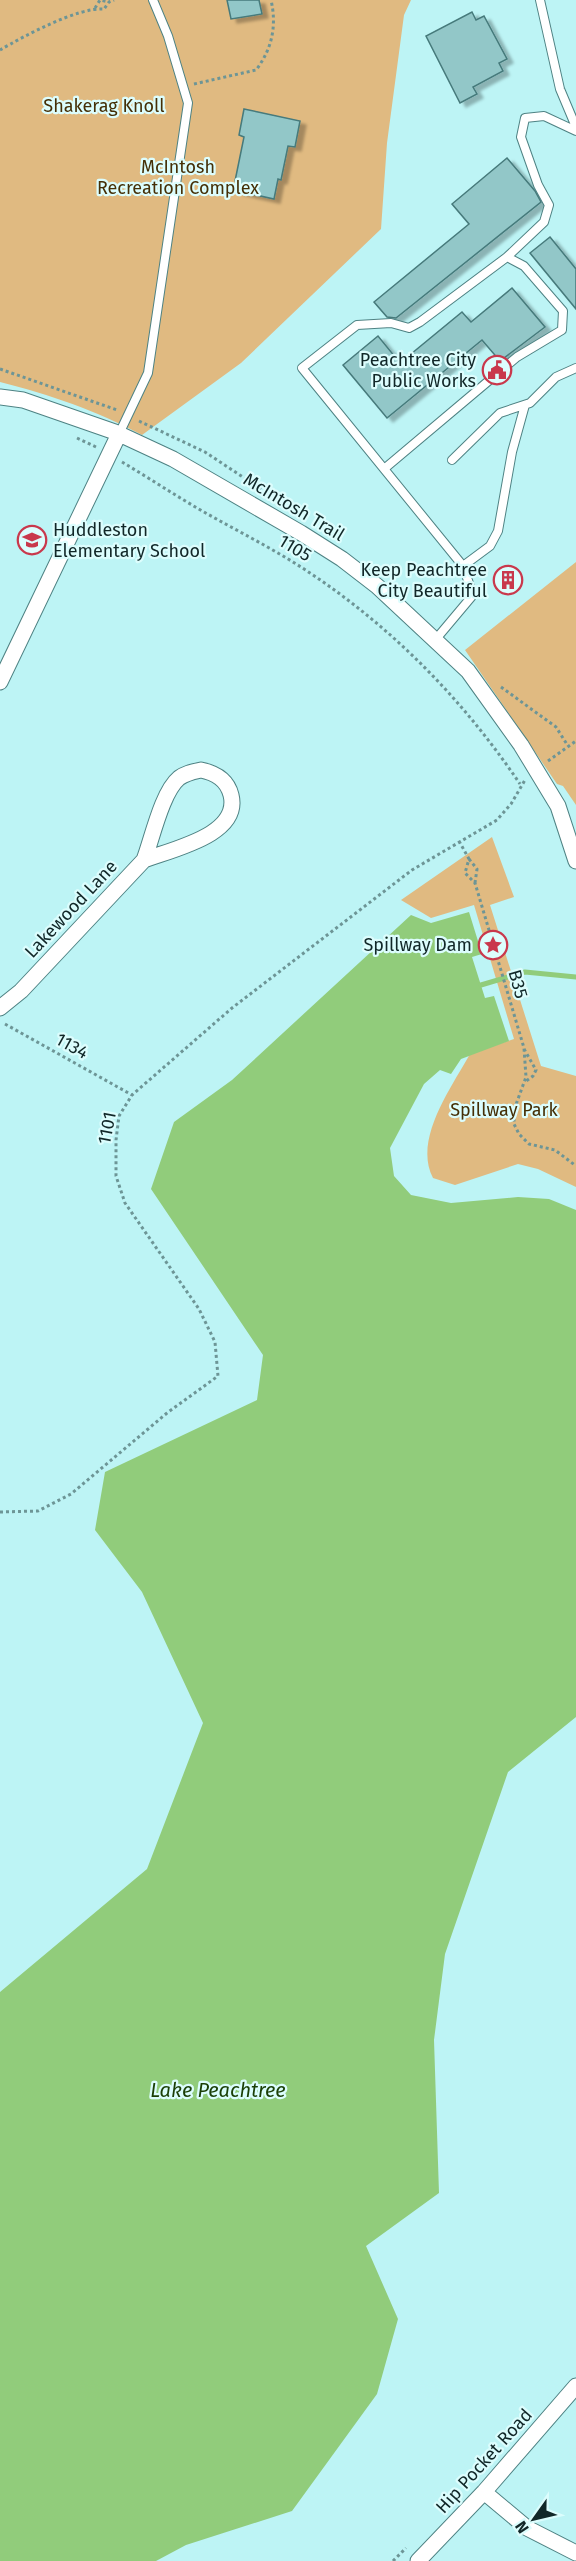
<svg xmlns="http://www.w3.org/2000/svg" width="576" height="2561" font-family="'Fira Sans',sans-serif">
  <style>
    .green { fill: #e0ba81 }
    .water { fill: #91cc7b }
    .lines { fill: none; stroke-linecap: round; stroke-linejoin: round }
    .stream { stroke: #91cc7b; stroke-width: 5 }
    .building { fill: #92c7c8; stroke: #467a7b; stroke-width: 1.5; filter: url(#shadow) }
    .service-casing { stroke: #4e8283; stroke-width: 10 }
    .minor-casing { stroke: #4e8283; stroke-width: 17 }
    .path { stroke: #6d9596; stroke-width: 3; stroke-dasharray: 3 3; stroke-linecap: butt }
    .service { stroke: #fff; stroke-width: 8 }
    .minor { stroke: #fff; stroke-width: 15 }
    .labels { text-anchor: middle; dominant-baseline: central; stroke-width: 4.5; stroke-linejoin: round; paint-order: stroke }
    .park-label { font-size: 18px; fill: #452f06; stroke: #dcfdfd }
    .poi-label { font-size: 18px; fill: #112728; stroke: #dcfdfd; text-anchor: end }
    .street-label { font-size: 18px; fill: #112728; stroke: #dcfdfd }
    .water-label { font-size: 20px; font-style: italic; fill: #1a3f06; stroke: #dcfdfd }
  </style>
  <defs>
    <filter id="shadow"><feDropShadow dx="6" dy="4" stdDeviation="1.5" flood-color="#0004"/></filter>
  </defs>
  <rect width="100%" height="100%" fill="#bdf4f5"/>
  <!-- green -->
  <path class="green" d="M0 0H411L404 15 387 143 381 229 241 363 142 435C95 410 51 395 0 382Z
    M576 562V805L563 786 557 784 465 650Z
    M492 837 514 897 490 905 541 1066 576 1076V1187L538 1169 518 1164 455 1185 433 1178C413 1140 451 1088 470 1054L514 1039 474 905 431 918 401 900Z"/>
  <!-- water -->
  <path class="water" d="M469 912 482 954 472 957 485 998 494 996 509 1041 461 1059 451 1074 440 1070 424 1084 390 1148 394 1176 411 1195 451 1203 518 1197 549 1199 576 1210V1717L508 1772 445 1954 434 2040 439 2193 366 2246 398 2319 377 2394 292 2511 186 2545 156 2561H0V1992L147 1869 203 1723 142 1592 95 1530 105 1472 257 1400 263 1355 151 1189 174 1122 232 1080 411 915 431 923Z"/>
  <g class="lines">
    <!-- stream -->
    <path class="stream" d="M481 985 525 972 576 977"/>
  </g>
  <!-- building -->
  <path class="building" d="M227 0H259L262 14 231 19Z
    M472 12 476 20 484 16 507 59 499 63 503 71 473 87 477 94 460 103 426 36Z
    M244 109 300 121 295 147 288 146 281 180 278 179 274 199 238 191 240 182 235 181 244 137 239 135Z
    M507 158 535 191 541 202 396 318 387 317 374 302 469 224 452 204Z
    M550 237 576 269V309L530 253Z
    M512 288 545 327 500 361 482 340 387 418 343 365 378 336 400 363 462 312 471 322Z"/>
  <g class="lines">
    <!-- service casing -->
    <g class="service-casing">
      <path id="service" d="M540 0 560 89 576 127
        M507 257 544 222 549 205 538 185 521 137 525 118 544 116 576 131
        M119 434 148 373 188 103 168 36 153 0
        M452 460 500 413 530 403 556 377 576 368
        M384 469 517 357 562 330 563 311 524 266 507 257 420 322 409 328 391 323 357 325 302 368 463 566 473 595 436 639
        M463 566 490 546 498 531 512 452 525 405"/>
    </g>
    <!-- minor casing -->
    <g class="minor-casing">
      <path id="minor" d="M0 397 23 400 115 432 173 459 301 533 342 559 377 586 468 671 521 745 558 806 576 861
        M0 682 119 434
        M201 770C215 773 227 779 231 795 241 835 173 849 144 860 152 839 162 792 179 778 186 773 192 772 201 770Z
        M0 1008 21 991 144 860
        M484 2492 527 2528 576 2553
        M418 2561 484 2492 576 2386"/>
    </g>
    <!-- path -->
    <path class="path" d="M95 8 100 0 109 2
      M0 50C24 36 78 7 104 9L109 2 114 0
      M194 84 256 70C272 49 277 26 271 0
      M0 369 117 410
      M139 421 205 452 261 489
      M77 438 96 447
      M122 462C149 478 176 496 204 512 239 532 276 550 310 573 394 629 464 701 520 784
      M501 687 556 727 568 746
      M548 761 576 741
      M459 841 469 859 465 873 475 883 524 1048 526 1077 514 1110V1124L519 1134 529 1144 555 1150 576 1166
      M469 859 477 869 475 883
      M5 1024 132 1095
      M524 1049 536 1070 533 1076 525 1082
      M0 1512 38 1511 71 1494 167 1413 218 1376 215 1342 199 1309 125 1203 116 1176V1140L119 1116 132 1095 232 1008 412 870 497 820 511 804 525 780
      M393 2561 406 2548"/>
    <!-- service -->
    <use href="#service" class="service"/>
    <!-- minor -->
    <use href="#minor" class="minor"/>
  </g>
  <!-- icons -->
  <defs>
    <g id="civic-ring" transform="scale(1.5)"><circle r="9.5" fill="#dcfdfd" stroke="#c9384c" stroke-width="1.5"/><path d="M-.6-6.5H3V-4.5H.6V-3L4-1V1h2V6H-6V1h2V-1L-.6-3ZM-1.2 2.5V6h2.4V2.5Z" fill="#c9384c"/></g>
    <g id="school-ring" transform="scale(1.5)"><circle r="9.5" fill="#dcfdfd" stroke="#c9384c" stroke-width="1.5"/><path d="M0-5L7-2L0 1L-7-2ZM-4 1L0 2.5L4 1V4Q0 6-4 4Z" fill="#c9384c"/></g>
    <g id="building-ring" transform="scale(1.5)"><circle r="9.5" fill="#dcfdfd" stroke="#c9384c" stroke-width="1.5"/><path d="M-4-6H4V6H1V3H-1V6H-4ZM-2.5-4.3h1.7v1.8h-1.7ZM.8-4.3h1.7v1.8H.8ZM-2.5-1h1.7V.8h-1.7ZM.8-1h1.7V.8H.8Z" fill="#c9384c"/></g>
    <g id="sight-ring" transform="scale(1.5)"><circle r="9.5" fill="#dcfdfd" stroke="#c9384c" stroke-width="1.5"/><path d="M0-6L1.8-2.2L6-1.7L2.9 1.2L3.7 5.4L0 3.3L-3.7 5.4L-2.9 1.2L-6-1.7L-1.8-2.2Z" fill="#c9384c"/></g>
  </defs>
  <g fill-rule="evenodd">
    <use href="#civic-ring" x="497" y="370"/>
    <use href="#school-ring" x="32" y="540"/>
    <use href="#building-ring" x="508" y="580"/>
    <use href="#sight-ring" x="493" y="945"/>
  </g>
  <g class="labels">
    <!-- park labels -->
    <g class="park-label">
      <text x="104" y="106">Shakerag Knoll</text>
      <text x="178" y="167">McIntosh<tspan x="178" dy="21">Recreation Complex</tspan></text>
      <text x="504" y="1110">Spillway Park</text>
    </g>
    <!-- poi labels -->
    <g class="poi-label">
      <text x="476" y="360">Peachtree City<tspan x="476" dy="21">Public Works</tspan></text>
      <text x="53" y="530" text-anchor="start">Huddleston<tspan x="53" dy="21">Elementary School</tspan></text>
      <text x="487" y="570">Keep Peachtree<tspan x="487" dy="21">City Beautiful</tspan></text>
      <text x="472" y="945">Spillway Dam</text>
    </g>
    <!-- street labels -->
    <g class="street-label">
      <text transform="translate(294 507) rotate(31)">McIntosh Trail</text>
      <text transform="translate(295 548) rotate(31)">1105</text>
      <text transform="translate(71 909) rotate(-47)">Lakewood Lane</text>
      <text transform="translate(518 984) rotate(74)">B35</text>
      <text transform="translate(72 1046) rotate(29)">1134</text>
      <text transform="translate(107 1128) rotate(-79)">1101</text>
      <text transform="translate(484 2461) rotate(-48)">Hip Pocket Road</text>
    </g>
    <!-- water labels -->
    <g class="water-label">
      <text x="218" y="2090">Lake Peachtree</text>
    </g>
  </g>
  <!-- north arrow -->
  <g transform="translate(534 2519) rotate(236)" stroke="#dcfdfd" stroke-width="4.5" paint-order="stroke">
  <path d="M0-4.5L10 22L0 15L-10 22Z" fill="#112728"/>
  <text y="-9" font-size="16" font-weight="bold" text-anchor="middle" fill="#112728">N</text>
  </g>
</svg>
